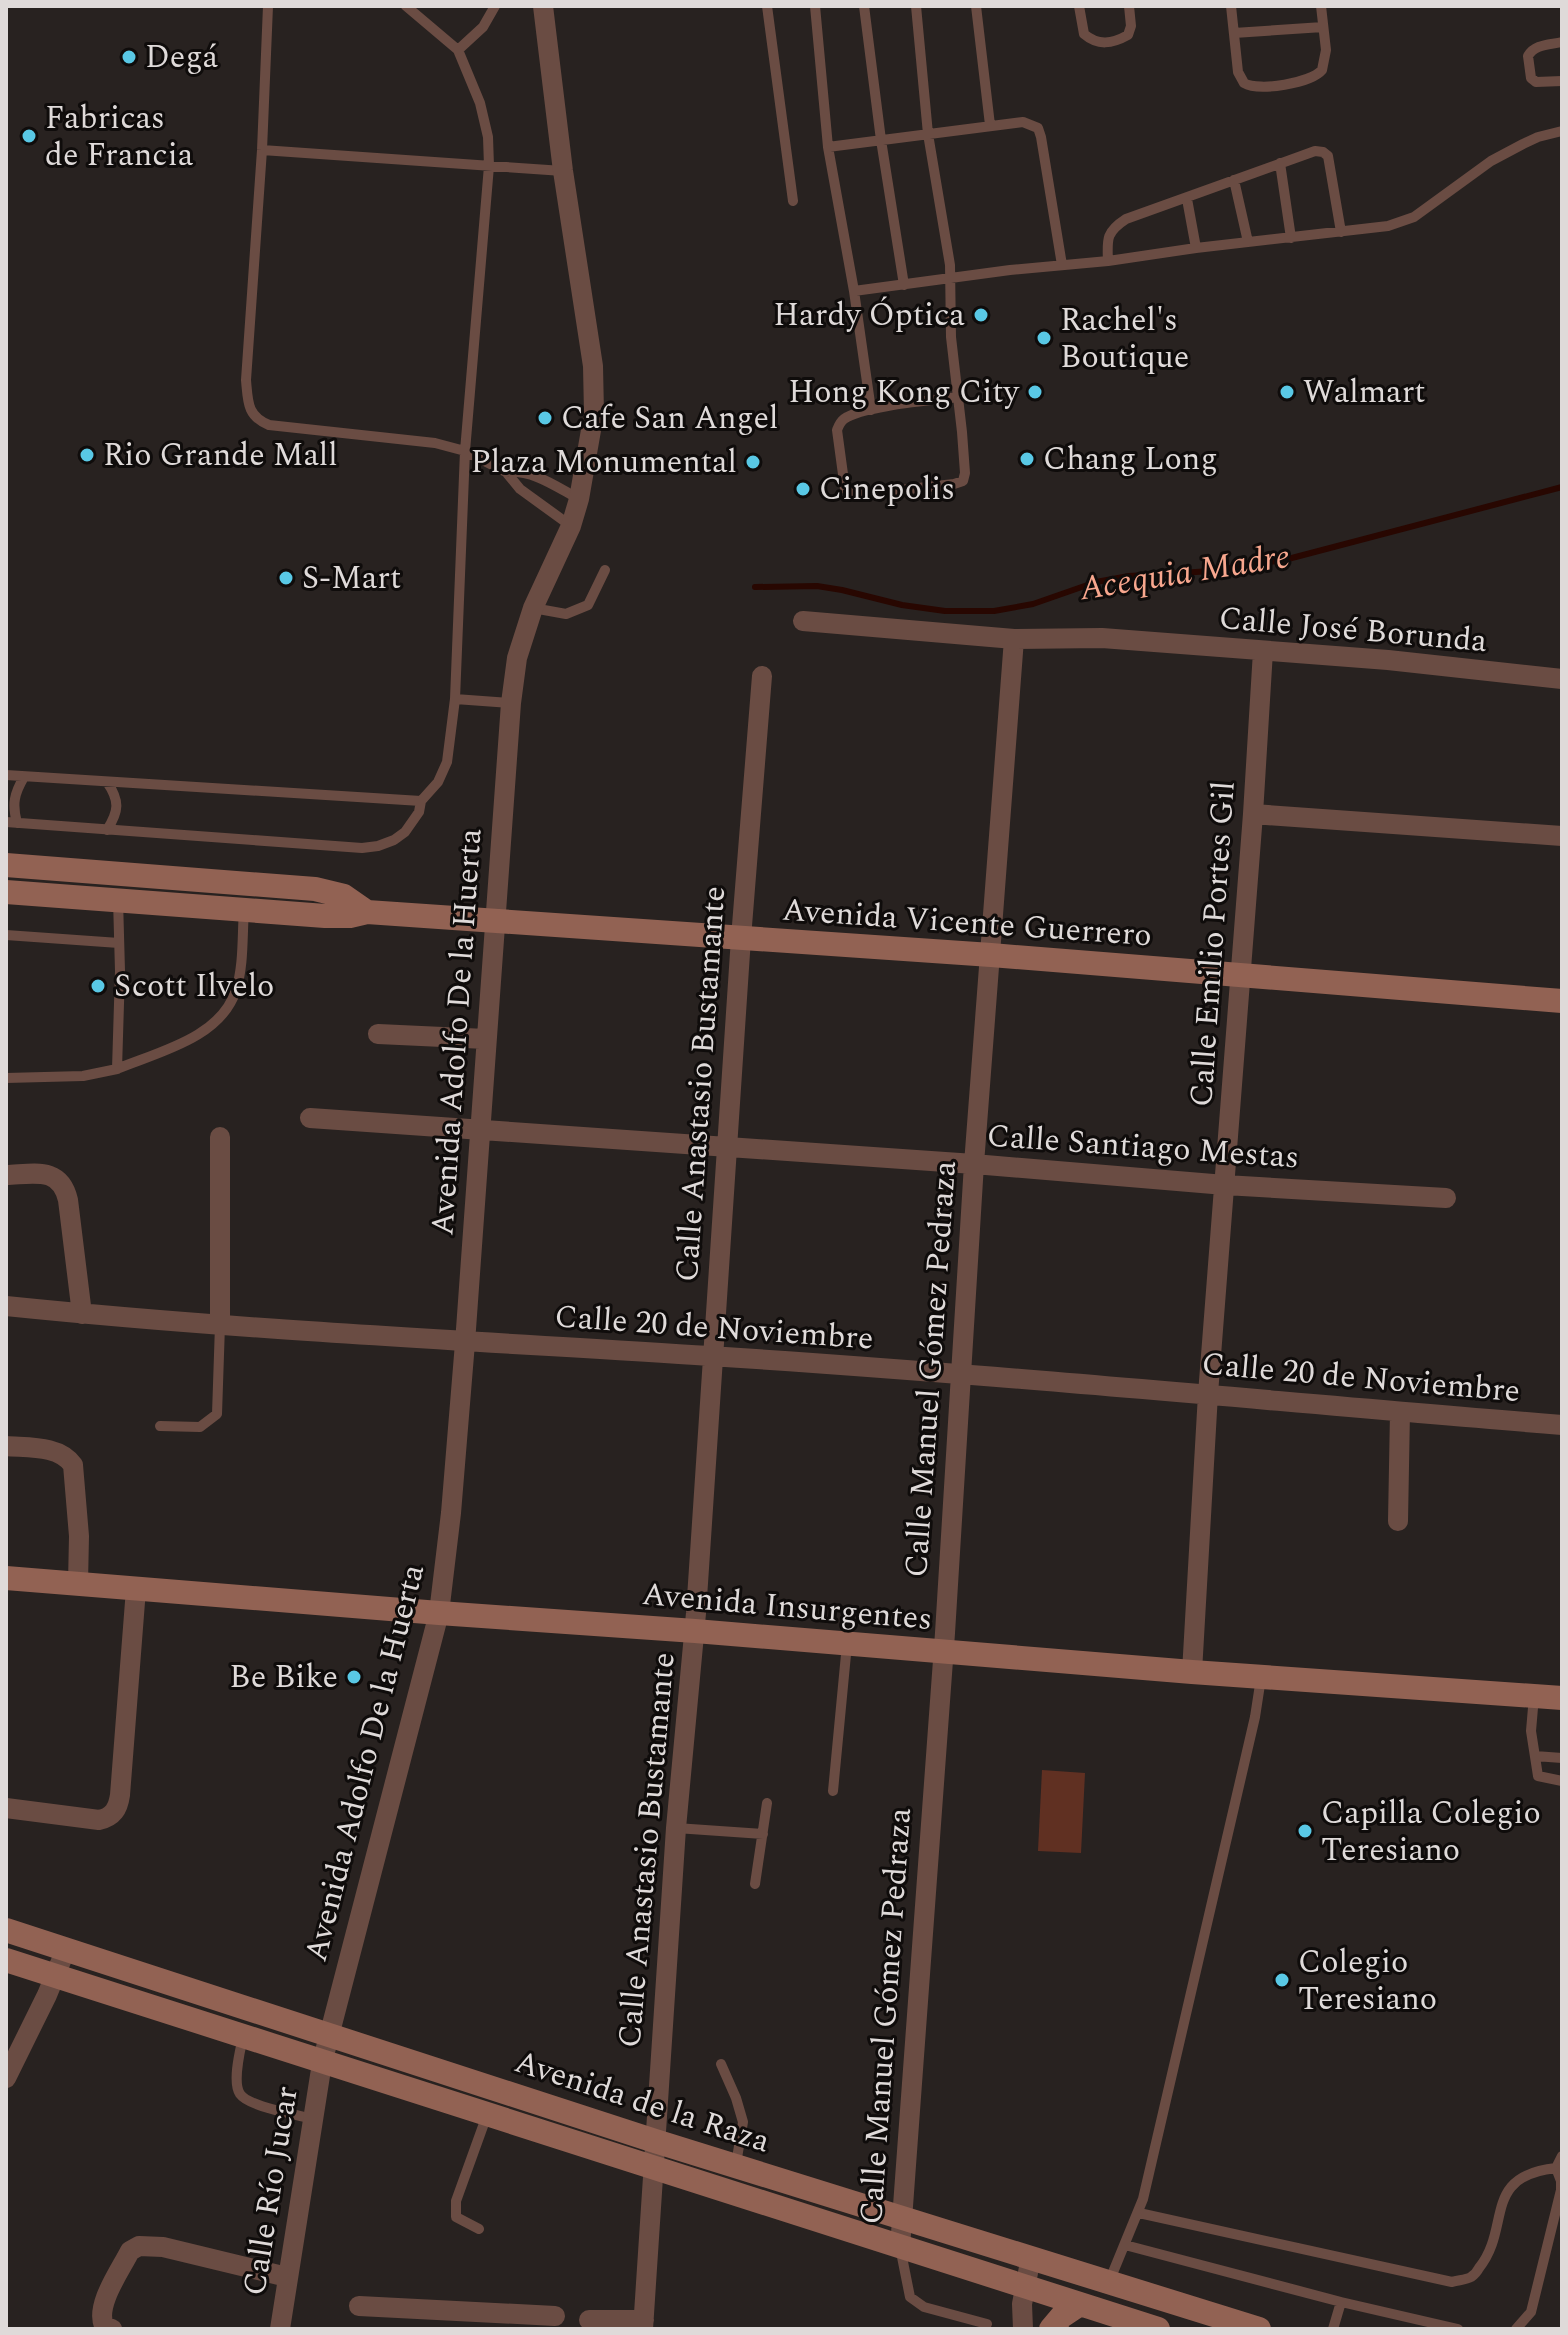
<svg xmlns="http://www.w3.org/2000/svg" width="1568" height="2335" font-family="Spectral,serif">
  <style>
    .pitch { fill: #603022 }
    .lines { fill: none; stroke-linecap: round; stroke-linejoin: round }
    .stream { stroke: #280701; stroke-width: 6 }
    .lane { stroke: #6a4c43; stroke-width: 10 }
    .street { stroke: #6a4c43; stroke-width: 20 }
    .secondary { stroke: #926253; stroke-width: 24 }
    .poi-dot { fill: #59c8e5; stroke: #0f0c0b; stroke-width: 3 }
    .labels { text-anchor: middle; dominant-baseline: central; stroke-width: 6; stroke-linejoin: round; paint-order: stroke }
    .poi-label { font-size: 32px; fill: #dfdad9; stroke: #0f0c0b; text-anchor: start }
    .street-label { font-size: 32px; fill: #dfdad9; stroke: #0f0c0b }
    .water-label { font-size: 34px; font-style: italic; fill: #f8a78e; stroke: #0f0c0b }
  </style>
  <rect width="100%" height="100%" fill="#282220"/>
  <!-- pitch -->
  <path class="pitch" d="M1042 1770 1085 1773 1081 1853 1038 1851Z"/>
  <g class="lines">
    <!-- stream -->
    <path class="stream" d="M755 587 817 586 842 590 902 605 945 611H994L1033 604 1096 582 1129 576 1212 571 1288 559 1562 487"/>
    <!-- lane -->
    <path class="lane" d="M268 6 262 150 246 380C248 402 247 416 269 425L435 443 465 451 506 472 520 489 571 526
      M767 6 793 201
      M815 6 828 147 854 291 871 410
      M864 6 881 140 904 285
      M916 6 928 134 950 265 951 337 962 432 965 473 963 481 954 484 855 495 845 489 837 430C839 425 840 422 844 419 861 406 934 400 958 397
      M976 6 990 125
      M1079 6 1084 34C1098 46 1112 44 1128 35L1131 26 1129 6
      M1231 6 1238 72 1244 83C1259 92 1311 83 1322 70L1326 50 1321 6
      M1234 33 1323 27
      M1562 42C1549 45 1535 44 1528 56L1531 78 1536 82 1562 81
      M458 50 483 27 495 6
      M828 147 1023 122 1038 128 1041 137 1062 265
      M262 150 563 171
      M1280 163 1291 238
      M1234 180 1248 242
      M1187 199 1196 248
      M1108 261C1107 239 1106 232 1126 219L1315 151 1323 152 1328 156 1341 232
      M854 291 1010 270 1108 261 1196 248 1388 226 1414 217 1491 161 1523 144 1538 137 1562 131
      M506 472C534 470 555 486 579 499
      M533 608 566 614 588 605 605 570
      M455 699 511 703
      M6 775 421 801
      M6 822 362 848 378 846 394 840 405 832 419 812 421 801 438 782 447 762 455 699 465 451 489 166 488 137 480 103 458 50 406 6
      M17 823C12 804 14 794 24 777
      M107 830C119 811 120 801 107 782
      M6 935 119 943
      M117 1069C158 1052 221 1038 236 990 244 965 242 936 244 910
      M6 1078 83 1076 117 1069 120 971 118 899
      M160 1426 200 1427 217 1414 220 1325
      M1534 1696 1531 1731 1538 1776 1562 1781
      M1535 1756 1562 1758
      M833 1791 847 1644
      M676 1828 763 1834
      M755 1884 767 1803
      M243 2037C240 2051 232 2082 240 2094 249 2107 296 2114 312 2119
      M721 2064 736 2098 743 2122 736 2164
      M1139 2213 1452 2282C1458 2280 1466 2280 1471 2277 1474 2275 1477 2272 1479 2268 1512 2227 1481 2176 1556 2168
      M479 2229 456 2217V2201L487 2115
      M1125 2245 1341 2302 1458 2329
      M900 2247 910 2297 924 2307 987 2324
      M1109 2282 1143 2199 1255 1717 1261 1678
      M1333 2329 1341 2302
      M1516 2329 1531 2312 1561 2190V2181L1556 2168 1562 2156"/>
    <!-- street -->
    <path class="street" d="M803 621 1014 639 1102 638 1388 660 1562 679
      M1253 814 1562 836
      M378 1034 486 1039
      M310 1118 974 1164 1225 1185 1446 1198
      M220 1137V1325
      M6 1175C34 1174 60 1166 68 1200L82 1314
      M6 1306C240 1330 475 1341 710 1356 994 1374 1278 1402 1562 1425
      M6 1446C28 1448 59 1445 73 1465L79 1536 78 1583
      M1398 1521 1400 1412
      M1192 1672 1208 1394 1253 814 1263 651
      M6 1808 99 1820C113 1817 118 1809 120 1795L136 1589
      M6 2078 47 1995 66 1949
      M900 2247 945 1633 974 1164 1014 639
      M359 2306 555 2316
      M589 2320H644
      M112 2329 104 2326C95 2305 120 2271 130 2251L139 2246 163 2247 287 2277
      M280 2329 322 2063 439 1613 451 1513 465 1343 511 703 517 658 533 608 571 526 579 499 594 413 593 366 563 171 543 6
      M643 2329 676 1828 696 1613 741 938 762 676
      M1023 2329 1022 2304 1031 2257"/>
    <!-- secondary -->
    <path class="secondary" d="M6 865 315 889 344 896 367 912
      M6 892 325 916H350L367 912 991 955 1562 1001
      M6 1578 439 1613 695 1631 1192 1672 1562 1698
      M6 1930 655 2141 1259 2329
      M6 1960 1158 2329
      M1051 2329 1062 2316 1080 2304"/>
  </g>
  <!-- markers -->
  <g class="poi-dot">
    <circle cx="129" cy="57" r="8"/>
    <circle cx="29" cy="136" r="8"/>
    <circle cx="981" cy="315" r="8"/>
    <circle cx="1044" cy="338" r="8"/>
    <circle cx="1035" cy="392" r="8"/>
    <circle cx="1287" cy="392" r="8"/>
    <circle cx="545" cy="418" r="8"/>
    <circle cx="87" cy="455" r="8"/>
    <circle cx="1027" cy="459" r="8"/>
    <circle cx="753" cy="462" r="8"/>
    <circle cx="803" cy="489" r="8"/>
    <circle cx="286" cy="578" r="8"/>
    <circle cx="98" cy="986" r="8"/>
    <circle cx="354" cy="1677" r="8"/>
    <circle cx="1305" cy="1831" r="8"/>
    <circle cx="1282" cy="1980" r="8"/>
  </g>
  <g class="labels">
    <!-- poi labels -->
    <g class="poi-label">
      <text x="145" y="57">Degá</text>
      <text x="45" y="118">Fabricas<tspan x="45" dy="37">de Francia</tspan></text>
      <text x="965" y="315" text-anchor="end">Hardy Óptica</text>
      <text x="1060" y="320">Rachel's<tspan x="1060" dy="37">Boutique</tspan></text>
      <text x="1019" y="392" text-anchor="end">Hong Kong City</text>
      <text x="1303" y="392">Walmart</text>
      <text x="561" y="418">Cafe San Angel</text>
      <text x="103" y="455">Rio Grande Mall</text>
      <text x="1043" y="459">Chang Long</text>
      <text x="737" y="462" text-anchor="end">Plaza Monumental</text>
      <text x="819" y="489">Cinepolis</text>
      <text x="302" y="578">S-Mart</text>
      <text x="114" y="986">Scott Ilvelo</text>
      <text x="338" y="1677" text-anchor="end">Be Bike</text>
      <text x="1321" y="1813">Capilla Colegio<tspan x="1321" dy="37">Teresiano</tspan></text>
      <text x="1298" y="1962">Colegio<tspan x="1298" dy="37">Teresiano</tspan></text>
    </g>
    <!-- street labels -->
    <g class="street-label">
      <text transform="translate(1353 630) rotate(5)">Calle José Borunda</text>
      <text transform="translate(967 923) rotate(4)">Avenida Vicente Guerrero</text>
      <text transform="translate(1213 944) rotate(-86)">Calle Emilio Portes Gil</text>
      <text transform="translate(457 1032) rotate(-86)">Avenida Adolfo De la Huerta</text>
      <text transform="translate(701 1084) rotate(-86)">Calle Anastasio Bustamante</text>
      <text transform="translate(1143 1147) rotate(4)">Calle Santiago Mestas</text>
      <text transform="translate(714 1328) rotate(4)">Calle 20 de Noviembre</text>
      <text transform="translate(931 1369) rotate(-86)">Calle Manuel Gómez Pedraza</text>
      <text transform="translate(1361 1378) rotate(5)">Calle 20 de Noviembre</text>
      <text transform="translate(787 1607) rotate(5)">Avenida Insurgentes</text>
      <text transform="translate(365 1763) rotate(-76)">Avenida Adolfo De la Huerta</text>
      <text transform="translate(647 1850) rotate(-85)">Calle Anastasio Bustamante</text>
      <text transform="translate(886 2016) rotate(-86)">Calle Manuel Gómez Pedraza</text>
      <text transform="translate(642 2102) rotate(18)">Avenida de la Raza</text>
      <text transform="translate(271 2191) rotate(-81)">Calle Río Jucar</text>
    </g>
    <!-- water labels -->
    <g class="water-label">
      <text transform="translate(1185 573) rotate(-9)">Acequia Madre</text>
    </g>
  </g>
  <!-- border -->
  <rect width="1568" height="2335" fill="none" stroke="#dfdad9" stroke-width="16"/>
</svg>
